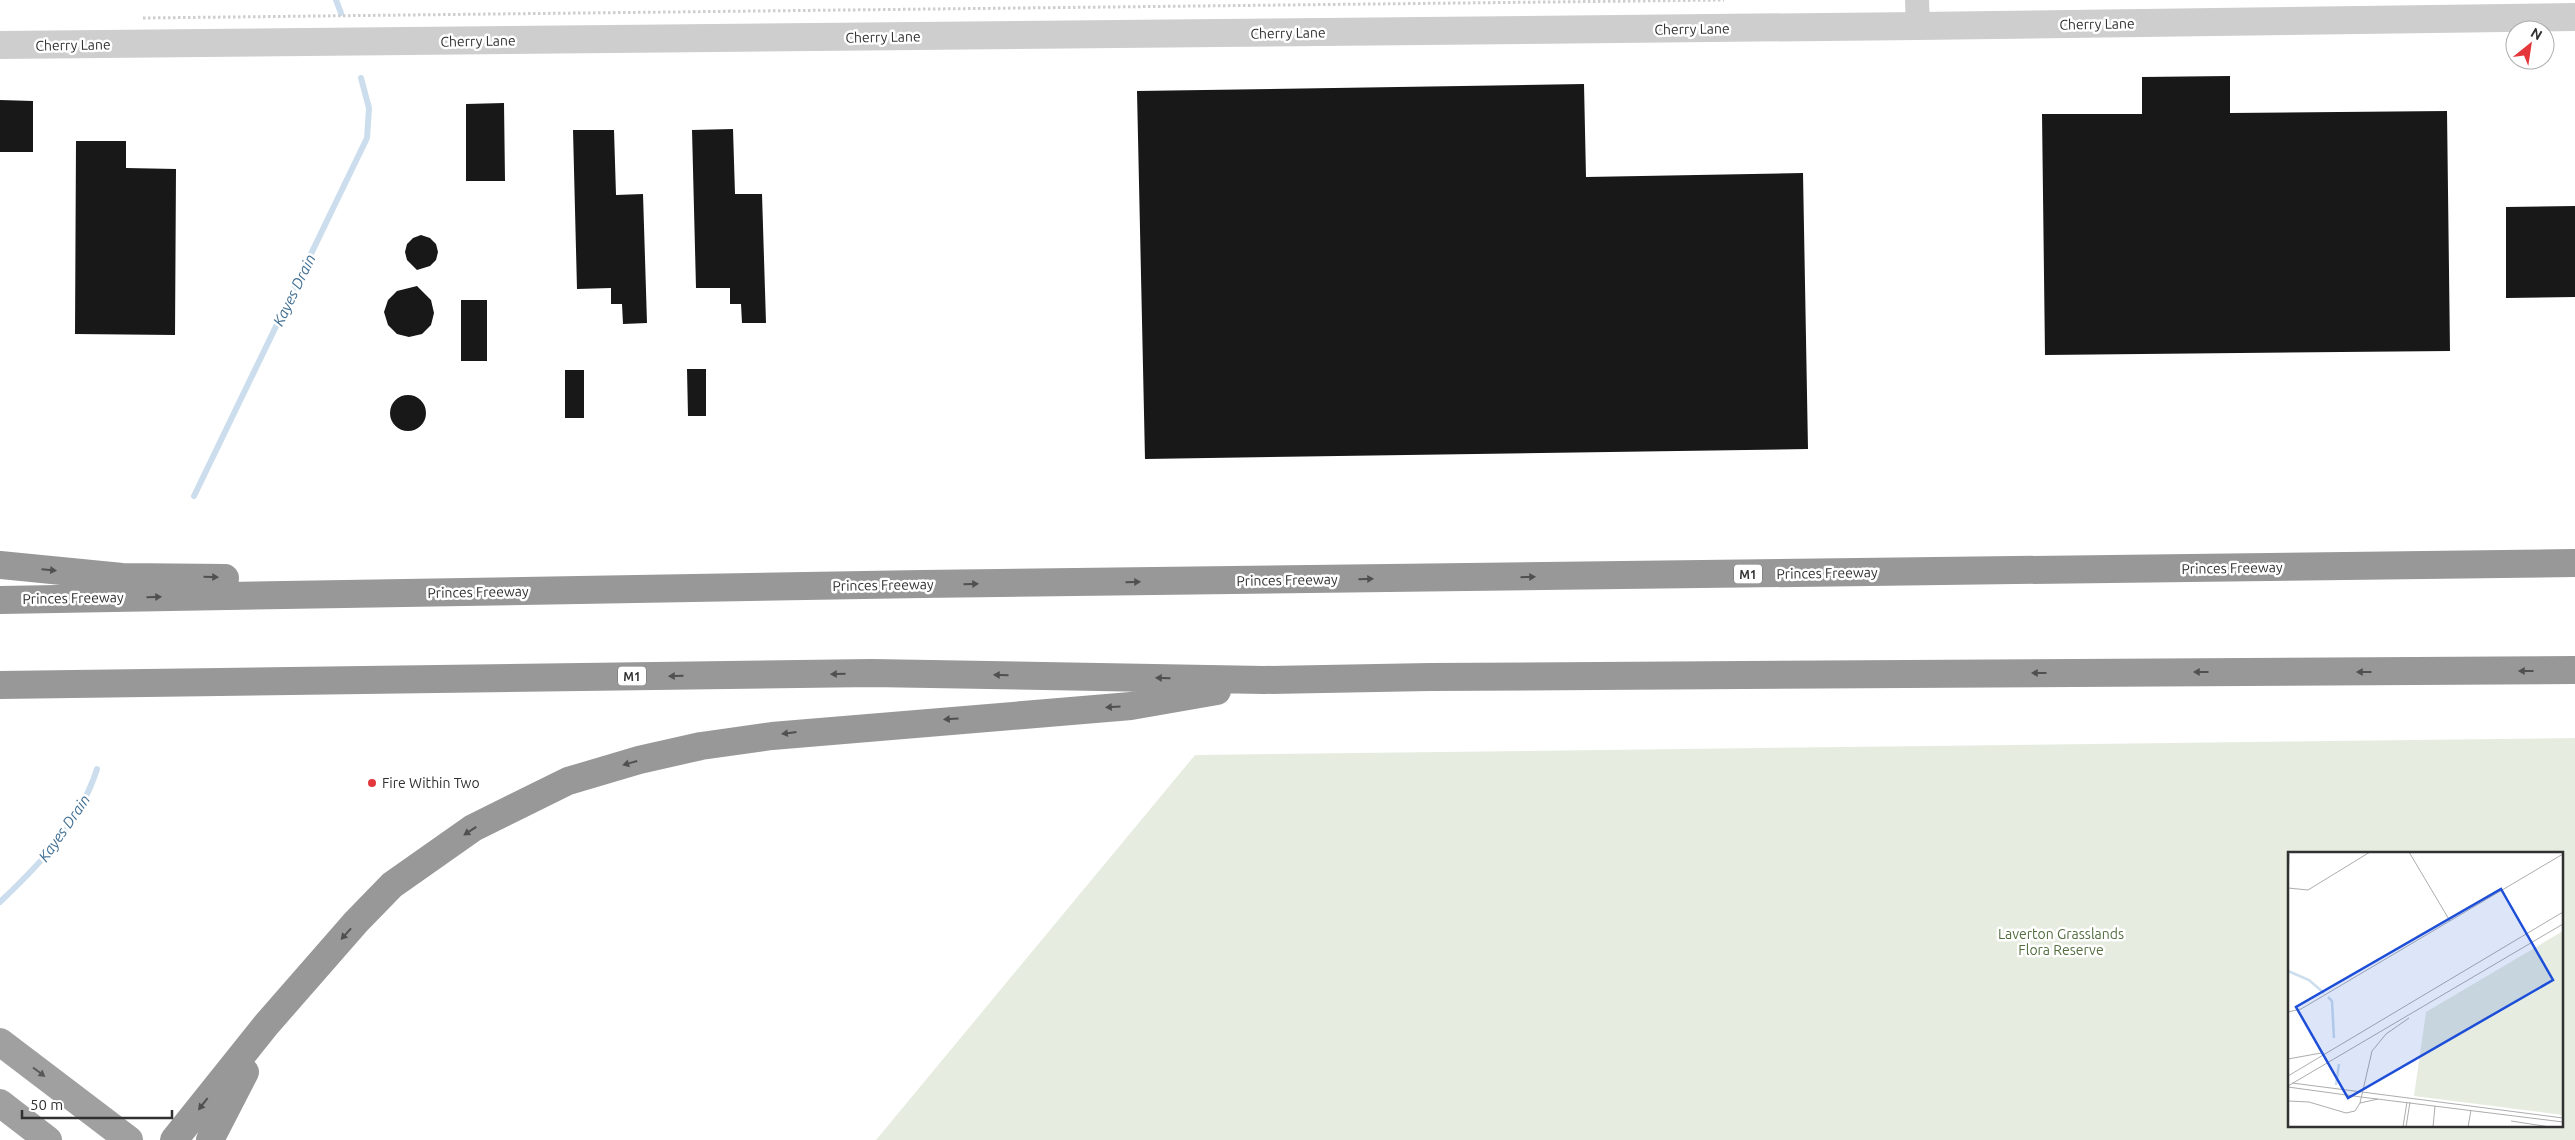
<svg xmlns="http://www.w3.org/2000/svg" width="2575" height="1140" font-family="Ubuntu,sans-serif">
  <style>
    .green { fill: #e6ede0; fill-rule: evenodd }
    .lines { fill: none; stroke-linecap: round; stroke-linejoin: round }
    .stream { stroke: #ccdeed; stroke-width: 6 }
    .building { fill: #181818 }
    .path { stroke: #cecece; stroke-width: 3; stroke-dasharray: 2.5 2.5; stroke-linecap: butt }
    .minor { stroke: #cecece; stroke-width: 24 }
    .tertiary { stroke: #cecece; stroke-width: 28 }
    .trunk { stroke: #a0a0a0; stroke-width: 28 }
    .motorway { stroke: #989898; stroke-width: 28 }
    .oneway { fill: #505050 }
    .oneway2 { fill: #585858 }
    .poi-dot { fill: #e4373b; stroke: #fff; stroke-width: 2 }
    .labels { text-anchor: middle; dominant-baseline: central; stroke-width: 5; stroke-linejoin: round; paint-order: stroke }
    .shield { fill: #fff; stroke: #6f6f6f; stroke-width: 1 }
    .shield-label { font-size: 12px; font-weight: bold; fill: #313131 }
    .street-label { font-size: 14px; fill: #313131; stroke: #fff }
    .poi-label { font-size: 14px; fill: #313131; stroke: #fff; text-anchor: start }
    .park-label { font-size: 14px; fill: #526d3e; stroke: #fff }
    .water-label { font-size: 15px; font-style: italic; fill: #3f6e93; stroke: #fff }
    .inset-river { fill: none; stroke: #ccdeed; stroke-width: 2.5 }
    .inset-road { fill: none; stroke: #adadad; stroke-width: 1 }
    .view { fill: #1d4ed8; fill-opacity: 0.15; stroke: #1d4ed8; stroke-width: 2.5 }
    .inset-edge { fill: none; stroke: #313131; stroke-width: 2.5 }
  </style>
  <rect width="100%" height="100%" fill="#fff"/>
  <!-- green -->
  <path class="green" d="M2575 738V1140H876L1195 755ZM2289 854H2561V1126H2289Z"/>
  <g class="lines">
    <!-- stream -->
    <path class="stream" d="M336 0 341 13
      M194 496 367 138 369 108 361 78
      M0 902C40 864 80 823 97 769"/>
  </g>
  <!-- building -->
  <path class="building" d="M2230 76V113L2447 111 2450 351 2045 355 2042 114H2142V77Z
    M1584 84 1586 177 1803 173 1808 449 1145 459 1137 91Z
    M0 100 33 101V152H0Z
    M504 103 505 181H466V104Z
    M733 129 735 194H762L766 323H742L741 304H730V288H696L692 130Z
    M573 130H614L616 195 643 194 647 323 623 324 622 304H611V288L577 289Z
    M76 141H126V168L176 169 175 335 75 334Z
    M2575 206V297L2506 298V207Z
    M421 235 430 238 436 244 438 252 436 260 430 266 417 270 407 260 405 252 407 244 413 238Z
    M417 286 431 300 434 313 431 325 422 334 409 337 397 334 388 325 384 312 388 300 397 291Z
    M461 300H487V361H461Z
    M687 369H706V416H688Z
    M565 370H584V418H565Z
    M390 413a18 18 0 1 1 36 0a18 18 0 1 1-36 0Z"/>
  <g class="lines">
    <!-- path -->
    <path class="path" d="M143 18 1724 0"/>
    <!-- minor -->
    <path class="minor" d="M1917 0 1918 26"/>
    <!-- tertiary -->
    <path class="tertiary" d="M0 45 1918 26 2575 17"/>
    <!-- trunk -->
    <path class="trunk" d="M0 1042 129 1140
      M0 1103 48 1140"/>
    <!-- motorway -->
    <path class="motorway" d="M0 565 122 577 225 578
      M0 600 922 584 2575 563
      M0 685 872 673 1264 680 1430 677 2575 670
      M174 1140 266 1025 356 922 392 885 473 828 568 781 639 760 701 746 772 736 1131 706 1217 691
      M210 1140 245 1072"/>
  </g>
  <!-- one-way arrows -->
  <defs><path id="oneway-solid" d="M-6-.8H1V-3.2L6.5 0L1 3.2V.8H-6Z" transform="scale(1.25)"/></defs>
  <g class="oneway">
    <use href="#oneway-solid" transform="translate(49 570) rotate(5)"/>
    <use href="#oneway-solid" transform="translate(211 577) rotate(1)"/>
    <use href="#oneway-solid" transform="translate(1528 577) rotate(-1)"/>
    <use href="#oneway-solid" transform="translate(1366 579) rotate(-1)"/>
    <use href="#oneway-solid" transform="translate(1133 582) rotate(-1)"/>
    <use href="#oneway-solid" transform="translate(971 584) rotate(-1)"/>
    <use href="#oneway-solid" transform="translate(154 597) rotate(-1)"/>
    <use href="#oneway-solid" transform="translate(2526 671) rotate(180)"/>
    <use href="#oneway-solid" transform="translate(2201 672) rotate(180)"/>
    <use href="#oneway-solid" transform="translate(2364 672) rotate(180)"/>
    <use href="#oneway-solid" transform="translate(2039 673) rotate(180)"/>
    <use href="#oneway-solid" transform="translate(838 674) rotate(179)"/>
    <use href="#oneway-solid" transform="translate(1001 675) rotate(-179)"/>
    <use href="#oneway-solid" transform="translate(676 676) rotate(179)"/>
    <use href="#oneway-solid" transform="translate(1163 678) rotate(-179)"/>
    <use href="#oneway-solid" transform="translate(1113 707) rotate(176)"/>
    <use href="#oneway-solid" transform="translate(951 719) rotate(176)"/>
    <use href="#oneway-solid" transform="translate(789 733) rotate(173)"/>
    <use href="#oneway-solid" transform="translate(630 763) rotate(164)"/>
    <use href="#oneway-solid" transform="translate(470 831) rotate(147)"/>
    <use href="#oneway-solid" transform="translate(346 934) rotate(132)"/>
    <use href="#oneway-solid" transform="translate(203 1104) rotate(128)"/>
  </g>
  <use class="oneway2" href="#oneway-solid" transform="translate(39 1072) rotate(37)"/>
  <!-- markers -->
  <circle class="poi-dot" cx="372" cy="783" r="5"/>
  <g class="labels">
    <!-- shield labels -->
    <g class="shield">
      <rect x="1734" y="564.5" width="28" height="19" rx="4"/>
      <rect x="618" y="666.5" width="28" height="19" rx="4"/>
    </g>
    <g class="shield-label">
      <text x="1748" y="574">M1</text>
      <text x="632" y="676">M1</text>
    </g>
    <!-- street labels -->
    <g class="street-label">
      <text transform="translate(2097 24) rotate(-1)">Cherry Lane</text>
      <text transform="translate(1692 29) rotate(-1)">Cherry Lane</text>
      <text transform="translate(1288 33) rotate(-1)">Cherry Lane</text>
      <text transform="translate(883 37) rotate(-1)">Cherry Lane</text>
      <text transform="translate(478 41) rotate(-1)">Cherry Lane</text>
      <text transform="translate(73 45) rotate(-1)">Cherry Lane</text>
      <text transform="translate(2232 568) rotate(-1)">Princes Freeway</text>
      <text transform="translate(1827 573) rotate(-1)">Princes Freeway</text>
      <text transform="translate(1287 580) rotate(-1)">Princes Freeway</text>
      <text transform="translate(883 585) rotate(-1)">Princes Freeway</text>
      <text transform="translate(478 592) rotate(-1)">Princes Freeway</text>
      <text transform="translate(73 598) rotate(-1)">Princes Freeway</text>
    </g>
    <!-- poi labels -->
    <g class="poi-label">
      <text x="382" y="783">Fire Within Two</text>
    </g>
    <!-- park labels -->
    <g class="park-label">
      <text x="2061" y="934">Laverton Grasslands<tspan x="2061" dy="16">Flora Reserve</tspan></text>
    </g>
    <!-- water labels -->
    <g class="water-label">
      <text transform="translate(294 290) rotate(-64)">Kayes Drain</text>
      <text transform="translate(64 828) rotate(-55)">Kayes Drain</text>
    </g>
  </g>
  <!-- overview -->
  <g transform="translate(2288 852)">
    <rect width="275" height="275" fill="#fff"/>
    <path d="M275 79V263L126 244 138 160Z" fill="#e6ede0"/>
    <path class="inset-river" d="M0 119 21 128 36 141M40 145 44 149 46 186M48 233 51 212"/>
    <path class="inset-road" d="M121 0 162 69M0 36 20 38 82 0M0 36 1 2M0 160 13 157 275 2M0 207 33 201M0 224 275 60M4 231 74 240M0 234 275 72M0 235 73 245M74 240 275 266M73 245 275 270M0 249 21 250 58 261 67 259 72 251 84 199 98 182 121 166M72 251 90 247M223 269 262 275M115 275 119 250M118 275 122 250M145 275 147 254M180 275 183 258"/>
    <path class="view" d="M213 37 265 128 60 246 8 155Z"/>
    <rect width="275" height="275" class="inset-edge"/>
  </g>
  <!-- north arrow -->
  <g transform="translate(2530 45) rotate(30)"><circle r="24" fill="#ffffff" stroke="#adadad"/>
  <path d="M0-4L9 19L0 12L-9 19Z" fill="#e4373b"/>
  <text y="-8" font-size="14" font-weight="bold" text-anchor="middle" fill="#313131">N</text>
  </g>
  <!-- scale -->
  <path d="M22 1110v8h150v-8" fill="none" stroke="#313131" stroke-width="2.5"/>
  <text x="30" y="1110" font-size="15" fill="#313131" stroke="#ffffff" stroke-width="4" paint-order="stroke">50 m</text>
</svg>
